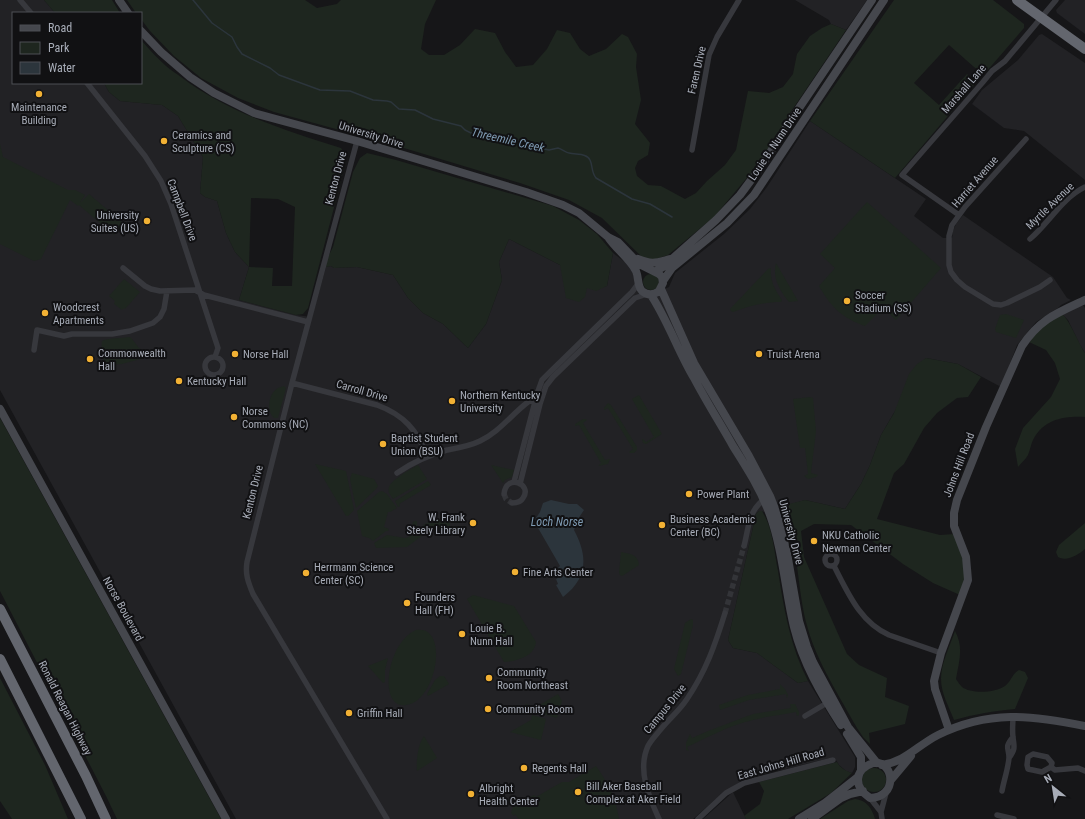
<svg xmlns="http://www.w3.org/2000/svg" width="1085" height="819" font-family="'Roboto Condensed',sans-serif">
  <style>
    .built { fill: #222225 }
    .green { fill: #1e261f; fill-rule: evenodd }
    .water { fill: #2c353c }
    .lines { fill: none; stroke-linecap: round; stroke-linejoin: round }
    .stream { stroke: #2c353c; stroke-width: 1.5 }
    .street-tunnel { stroke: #333438; stroke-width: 5.5; stroke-dasharray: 5.5 3; stroke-linecap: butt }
    .street { stroke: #37383d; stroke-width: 5.5 }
    .secondary { stroke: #45474d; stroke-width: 8 }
    .highway { stroke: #63666e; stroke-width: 10 }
    .poi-dot { fill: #f2b134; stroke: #111113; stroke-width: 1.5 }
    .labels { text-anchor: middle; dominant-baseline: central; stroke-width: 4; stroke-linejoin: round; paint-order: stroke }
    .street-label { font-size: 11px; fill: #a8adb8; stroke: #111113 }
    .poi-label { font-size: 11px; fill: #a8adb8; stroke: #111113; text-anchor: start }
    .water-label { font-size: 12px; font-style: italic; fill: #7f9bb3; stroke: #111113 }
  </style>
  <rect width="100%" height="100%" fill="#161618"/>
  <!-- built -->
  <path class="built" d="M0 0H44L55 13H13V83H104L109 92 120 101 162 105 178 116 203 157 200 193 205 197 217 201 226 233 235 252 249 267 239 300 296 315 312 317 326 267 331 266 334 268 357 267 393 275 408 298 423 313 443 324 468 348 486 324 502 280 499 262 509 239 560 265 587 288 607 286 613 253 625 262 631 270 645 297 669 287 675 273 724 234 750 209 767 187 810 121 926 199 914 216 943 238H952L953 231 956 224 963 215 1053 277 1067 298 1071 300 1061 305 1058 308 1036 322 1017 345 1001 387 958 364 926 358 881 435 870 465 861 484 845 509 805 500 765 512 759 511 756 514 728 640 733 648 757 653 798 683 808 681 855 757V767L852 773 846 771 839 765 834 757 745 779 724 792 693 819H236L0 390Z
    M795 0H867L846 30 831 24 829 20Z
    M1065 0H1085V34L1057 13 1056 10Z
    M1042 34 1085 63V180L1024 131 1004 128 972 104 982 90 1018 60 1039 35Z
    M1082 304 1085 308V353L1080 345 1068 320 1062 314Z
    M733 792 746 819H703Z"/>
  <!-- green -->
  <path class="green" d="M44 0H112L120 13H55Z
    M127 0H305L317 8 337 4 341 0H436L425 24 421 49 429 55H444L460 45 475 29 495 33 505 52 516 67 533 65 547 49 557 30 570 33 580 49 589 56 606 49 622 34 628 37 637 54 636 67 641 100 635 124 650 143 648 155 638 161 635 168 637 176 648 185 661 186 685 199 696 193 707 181 725 165 736 150 748 91 769 93 783 87 793 74 797 54 810 36 822 28 831 24 846 30 788 116 761 161 714 217 668 255 653 260 642 257 602 218 569 200 520 183 394 145 274 112 238 98 201 78 174 56 150 31 141 19V13H136Z
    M894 0H993L1024 24V28L986 72 982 74 949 45 914 83 939 105 967 74 976 83 895 178 810 121Z
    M141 40C149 49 157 58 166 66 170 70 176 73 181 77 229 113 284 130 341 148L345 154 346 161 308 308 303 314 296 315 239 300 249 267 235 252 226 233 217 201 205 197 200 193 203 157 178 116 162 105 120 101 109 92 104 83H141ZM251 198 278 199 295 207 292 286H272L273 268 249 267Z
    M0 144 3 157 68 190H75L85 195 80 203 89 194 124 224 114 235 79 205 78 206 70 200 41 259 34 261 0 244Z
    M367 153 396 160 553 206 579 220 597 234 613 253 607 286 596 291 587 288 585 297 579 302 566 298 560 265 509 239 499 262 502 280 486 324 468 348 443 324 423 313 408 298 393 275 357 267 334 268 331 266 326 267 327 259 333 247 353 172 360 158Z
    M867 202 941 268 896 320 883 308 865 326C842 318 831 307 819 286L835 268 820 254Z
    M776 263 798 301 789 302C780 291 772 278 776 263Z
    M771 268C770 281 775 290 782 300L781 302C764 302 749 306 733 312L731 311 730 309 768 269Z
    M643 282a8 8 0 1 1 16 0a8 8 0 1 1-16 0Z
    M124 279 140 292 125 309 124 308 122 310 114 304 115 301 109 296Z
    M1006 314 1024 320 1016 338 996 332 995 329 1000 315Z
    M1062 314C1069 319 1079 344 1085 353V417C1064 416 1044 419 1033 440 1031 444 1030 450 1028 455 1026 459 1021 463 1018 467L1015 449 1023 428 1051 397 1060 379 1055 363 1046 350 1029 342 1041 327Z
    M130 337 132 339 139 348 151 356 122 364 107 365C102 358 101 349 102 341 107 338 123 338 130 337Z
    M926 358 958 364 981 377 968 397 957 398 937 413 924 428 904 464 894 473 877 519 940 535 955 534 964 563 965 577 960 595 933 583 903 564 851 525 814 524 801 531 804 557 847 654 859 665 887 678 885 697 909 706 905 724 869 733 870 744 863 737 857 728C840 697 817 662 808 629 796 589 800 544 781 506L805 500 845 509 861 484 870 465 881 435 894 413 909 374 917 364Z
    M284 386 286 388 278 418H274C266 411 268 394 278 388 280 387 282 387 284 386Z
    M639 395 662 434 646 444 643 443 642 439H643L646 442 654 437 632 399Z
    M810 397 813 398 816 431 811 473 818 475 816 477 808 479 804 476 808 474 805 448H800L793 399Z
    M608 403 611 405 637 447V450L634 453H630L629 452 633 449 608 408 604 410V408Z
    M0 418 221 819H117L106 796 0 591Z
    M583 419H586L587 420 583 423 605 460 610 459 608 464 598 466 601 463 579 425 575 426V424Z
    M315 464 346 471 354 510 348 516H346Z
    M418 465 427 479 393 499C391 496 387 492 389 487 391 480 411 469 418 465Z
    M491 465 514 470 512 477 505 480 503 483Z
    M352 473 374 479 378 486 376 489 356 508 350 479Z
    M428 481 431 485 399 504 400 506 398 507 395 501Z
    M382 491 387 494 397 508 390 512H388L384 527 389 529 388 531H386L373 541 369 538 362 536 357 511 379 492Z
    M759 511H762C773 528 774 551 778 571 784 609 790 646 808 681L798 683 757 653 733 648 728 640 756 514Z
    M449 517 450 526 437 528 427 533 423 525 431 521Z
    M414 521H417V525L423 535 407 547 376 548 374 543 387 535 405 538 409 537 411 533 410 528Z
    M1085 523V549C1078 555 1067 562 1058 557L1056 552 1059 545Z
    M621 552C630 554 638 554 639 565L622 576 620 575 619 573Z
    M473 595 514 606 536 642C534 657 517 661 504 662L467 599Z
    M691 619 693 620V625L681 674 678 676 674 669 685 623Z
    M416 630C450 624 437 702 406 705 377 709 387 642 416 630Z
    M955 631C964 648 959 661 956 679 958 682 960 685 962 687 971 694 995 693 1005 686 1011 682 1012 674 1019 670L1025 672 1028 678 1015 709C994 711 975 714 954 720 949 707 941 693 941 679 941 663 950 646 955 631Z
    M388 658 385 670V682L383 683 368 666Z
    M440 676H444L449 684 428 696 427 694 435 680Z
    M0 678 45 765 68 819H12L0 801Z
    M780 684 785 689 788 695 787 698 786 694 749 700 720 710 719 705 748 695 780 689Z
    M558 694 562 701 557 718 526 709 524 706 526 704 536 707Z
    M790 704H795L799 712V715L797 716 796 712C782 715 767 716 753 720 730 725 708 737 687 747L689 751 686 750V743L690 734 692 738 708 731 753 714 791 708Z
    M532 715 546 719 541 740 510 732 531 720Z
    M424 736 437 758 417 771C416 761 418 744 424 736Z
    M837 762C840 768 846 771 852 773L831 793 788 819H746L744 816 760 804 764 791 759 782Z
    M596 766C608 783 616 798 619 819H519L515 814 514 816 511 813 514 804 520 802 521 805 526 803 525 800 534 795 536 797 562 782H569Z
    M862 780a12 12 0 1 1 24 0a12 12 0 1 1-24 0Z
    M855 799C866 800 872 808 875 819H820L848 801Z"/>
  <!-- water -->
  <path class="water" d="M551 500 569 504H577L584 510 578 519 574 530C588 556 588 578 563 597L556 585 558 584 556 579 558 578 557 574 559 573 557 569 560 566 534 521 540 512 543 503Z"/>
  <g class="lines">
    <!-- stream -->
    <path class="stream" d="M193 0 212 23 232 37 237 47 242 54 270 68 279 75 320 90 350 91 373 100 387 101 391 102 399 109 415 110 433 119 461 126 465 130 471 133 480 132 527 143 535 147 549 150 558 148C562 149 566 153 569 153 576 155 587 153 590 160 593 166 591 172 596 178L632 199 650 204 672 217"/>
    <!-- street-tunnel -->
    <path class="street-tunnel" d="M504 494 506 499 512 503
      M725 613 744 546"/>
    <!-- street -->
    <path class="street" d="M20 0 31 13
      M87 83 145 156 161 181 171 204 218 348 215 357
      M1026 139 965 207 952 225 949 236V265L951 272 957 280 965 287 993 304 1001 305 1007 303 1040 287 1050 280
      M357 141 292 383 247 562C245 574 248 582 253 594L387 819
      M692 150 709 55 717 37 739 0
      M959 215 902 175 983 82 992 71 1005 61 1056 0
      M1030 239C1049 223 1062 198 1085 187
      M123 268 145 286 151 289 160 291 195 290 204 295 308 322
      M34 350 37 330 64 336 72 334H112L130 331 153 323 160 317 164 309 167 291
      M205 366a9 9 0 1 1 18 0a9 9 0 1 1-18 0Z
      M292 383 377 405C404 415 417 430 427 456
      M397 473C413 462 429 455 447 450 458 448 470 446 480 441 499 432 511 415 528 402L531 401 537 403
      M514 482 537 394 542 380 549 373 632 292 638 284
      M520 484 540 404 546 386 553 377 635 298 647 294
      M504 494C506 473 533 484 523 498 521 502 516 503 512 503
      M744 546C749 527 748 510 766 498
      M825 560a6 6 0 1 1 12 0a6 6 0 1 1-12 0Z
      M834 566C848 593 860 622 889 635L941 653
      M805 716 827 703
      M1033 754 1047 757 1052 763 1051 767 1042 772 1028 769 1027 765 1028 757Z
      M1009 758C1016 748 1014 747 1013 737 1012 730 1013 723 1013 717
      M1051 767 1055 770 1078 768 1085 771
      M1002 791C1004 780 1008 769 1009 758 1009 747 1004 748 1013 737
      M870 798 881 812
      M997 815 1014 819
      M659 819C649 797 637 770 648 746 651 740 657 734 661 729 669 719 680 710 687 699 706 671 715 645 725 613
      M698 819 726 793 744 783 833 760
      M882 819 881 812 886 793"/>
    <!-- secondary -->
    <path class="secondary" d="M119 0 128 13
      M141 31 161 52 190 77 214 93 254 113 357 141 526 192 563 205 579 213 608 237 618 242 639 264 659 274 662 277 663 283 659 291C654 295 648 296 642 291 637 286 639 278 636 271 629 258 616 249 608 237
      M638 259C653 265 655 263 671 259
      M656 271 663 267 716 220 740 195 760 168 793 117 872 0
      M663 281 672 268 727 223 754 195 884 0
      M661 289 694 363 749 456 770 496 777 514 787 553 799 621 807 647 813 662 848 727 877 763
      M651 295C668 321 678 351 694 378 706 401 720 423 733 446 747 468 761 490 770 515 783 551 785 590 794 627 803 663 821 694 841 725
      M0 409 226 819
      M949 730 935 689 934 681 941 653 968 580 966 557 954 526V513L957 500 986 427 1022 346C1040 319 1057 313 1085 300
      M847 734 861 757V770
      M873 763C895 760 898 798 870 798 854 787 853 770 873 763Z
      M882 765C905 762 918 745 938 735 988 710 1032 715 1085 726
      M891 780 911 756
      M799 819 825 803 858 777
      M812 819 841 798 850 794 863 791"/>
    <!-- highway -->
    <path class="highway" d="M1017 0 1085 49
      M0 609 86 776 106 819
      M0 659 81 819"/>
  </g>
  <!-- markers -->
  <g class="poi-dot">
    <circle cx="39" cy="94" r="4"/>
    <circle cx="164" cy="141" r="4"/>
    <circle cx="147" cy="221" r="4"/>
    <circle cx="847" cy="301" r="4"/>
    <circle cx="45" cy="313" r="4"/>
    <circle cx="235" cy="354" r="4"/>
    <circle cx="759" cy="354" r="4"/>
    <circle cx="90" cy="359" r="4"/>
    <circle cx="179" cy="381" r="4"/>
    <circle cx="452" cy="401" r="4"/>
    <circle cx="234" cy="417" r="4"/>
    <circle cx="383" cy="444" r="4"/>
    <circle cx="689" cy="494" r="4"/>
    <circle cx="473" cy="523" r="4"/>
    <circle cx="662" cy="525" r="4"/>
    <circle cx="814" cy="541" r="4"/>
    <circle cx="515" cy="572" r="4"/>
    <circle cx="306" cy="573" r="4"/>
    <circle cx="407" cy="603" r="4"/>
    <circle cx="462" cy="634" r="4"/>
    <circle cx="489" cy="678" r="4"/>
    <circle cx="488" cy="709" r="4"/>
    <circle cx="349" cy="713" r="4"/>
    <circle cx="524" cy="768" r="4"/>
    <circle cx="578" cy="792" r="4"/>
    <circle cx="471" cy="794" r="4"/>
  </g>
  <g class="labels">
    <!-- street labels -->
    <g class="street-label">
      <text transform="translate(697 70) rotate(-77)">Faren Drive</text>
      <text transform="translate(964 89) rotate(-49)">Marshall Lane</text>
      <text transform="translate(371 135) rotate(17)">University Drive</text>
      <text transform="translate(775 144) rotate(-56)">Louie B. Nunn Drive</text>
      <text transform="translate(336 178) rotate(-75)">Kenton Drive</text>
      <text transform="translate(975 182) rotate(-49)">Harriet Avenue</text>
      <text transform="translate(1050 206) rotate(-44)">Myrtle Avenue</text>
      <text transform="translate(182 210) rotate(69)">Campbell Drive</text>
      <text transform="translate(362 391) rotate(16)">Carroll Drive</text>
      <text transform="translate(959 465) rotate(-69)">Johns Hill Road</text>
      <text transform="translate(253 492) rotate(-76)">Kenton Drive</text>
      <text transform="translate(791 532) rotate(75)">University Drive</text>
      <text transform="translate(123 609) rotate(61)">Norse Boulevard</text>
      <text transform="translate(65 708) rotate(63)">Ronald Reagan Highway</text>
      <text transform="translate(665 709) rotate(-51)">Campus Drive</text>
      <text transform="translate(781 764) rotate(-16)">East Johns Hill Road</text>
    </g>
    <!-- poi labels -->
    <g class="poi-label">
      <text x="39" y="107" text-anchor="middle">Maintenance<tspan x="39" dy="13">Building</tspan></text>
      <text x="172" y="135">Ceramics and<tspan x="172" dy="13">Sculpture (CS)</tspan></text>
      <text x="139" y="215" text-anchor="end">University<tspan x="139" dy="13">Suites (US)</tspan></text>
      <text x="855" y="295">Soccer<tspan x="855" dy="13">Stadium (SS)</tspan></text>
      <text x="53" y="307">Woodcrest<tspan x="53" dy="13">Apartments</tspan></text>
      <text x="98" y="353">Commonwealth<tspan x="98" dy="13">Hall</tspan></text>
      <text x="243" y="354">Norse Hall</text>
      <text x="767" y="354">Truist Arena</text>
      <text x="187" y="381">Kentucky Hall</text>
      <text x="460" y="395">Northern Kentucky<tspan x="460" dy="13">University</tspan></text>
      <text x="242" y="411">Norse<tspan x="242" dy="13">Commons (NC)</tspan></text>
      <text x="391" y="438">Baptist Student<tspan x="391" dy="13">Union (BSU)</tspan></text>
      <text x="697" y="494">Power Plant</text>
      <text x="465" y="517" text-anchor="end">W. Frank<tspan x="465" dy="13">Steely Library</tspan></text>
      <text x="670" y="519">Business Academic<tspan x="670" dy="13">Center (BC)</tspan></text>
      <text x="822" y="535">NKU Catholic<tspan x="822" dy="13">Newman Center</tspan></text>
      <text x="314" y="567">Herrmann Science<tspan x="314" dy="13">Center (SC)</tspan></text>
      <text x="523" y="572">Fine Arts Center</text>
      <text x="415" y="597">Founders<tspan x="415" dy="13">Hall (FH)</tspan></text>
      <text x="470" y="628">Louie B.<tspan x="470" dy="13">Nunn Hall</tspan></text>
      <text x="497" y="672">Community<tspan x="497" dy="13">Room Northeast</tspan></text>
      <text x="496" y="709">Community Room</text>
      <text x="357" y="713">Griffin Hall</text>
      <text x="532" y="768">Regents Hall</text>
      <text x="586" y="786">Bill Aker Baseball<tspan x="586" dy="13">Complex at Aker Field</tspan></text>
      <text x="479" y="788">Albright<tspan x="479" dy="13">Health Center</tspan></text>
    </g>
    <!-- water labels -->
    <g class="water-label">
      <text transform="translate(508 140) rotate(13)">Threemile Creek</text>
      <text x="557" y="522">Loch Norse</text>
    </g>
  </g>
  <!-- legend -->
  <rect x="12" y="12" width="130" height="72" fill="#111113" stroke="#4d4f55"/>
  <rect x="20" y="25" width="20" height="6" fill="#45474d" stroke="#4d4f55"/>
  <text x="48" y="32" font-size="12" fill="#a8adb8">Road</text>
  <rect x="20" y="42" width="20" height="12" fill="#1e261f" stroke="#4d4f55"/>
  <text x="48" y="52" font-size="12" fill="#a8adb8">Park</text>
  <rect x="20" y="62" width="20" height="12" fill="#2c353c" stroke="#4d4f55"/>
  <text x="48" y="72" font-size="12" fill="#a8adb8">Water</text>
  <!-- north arrow -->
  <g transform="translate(1053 787) rotate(330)" stroke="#111113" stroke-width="3" paint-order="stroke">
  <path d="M0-3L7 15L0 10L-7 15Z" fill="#a8adb8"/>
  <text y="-6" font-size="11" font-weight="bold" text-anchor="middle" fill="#a8adb8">N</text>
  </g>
</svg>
